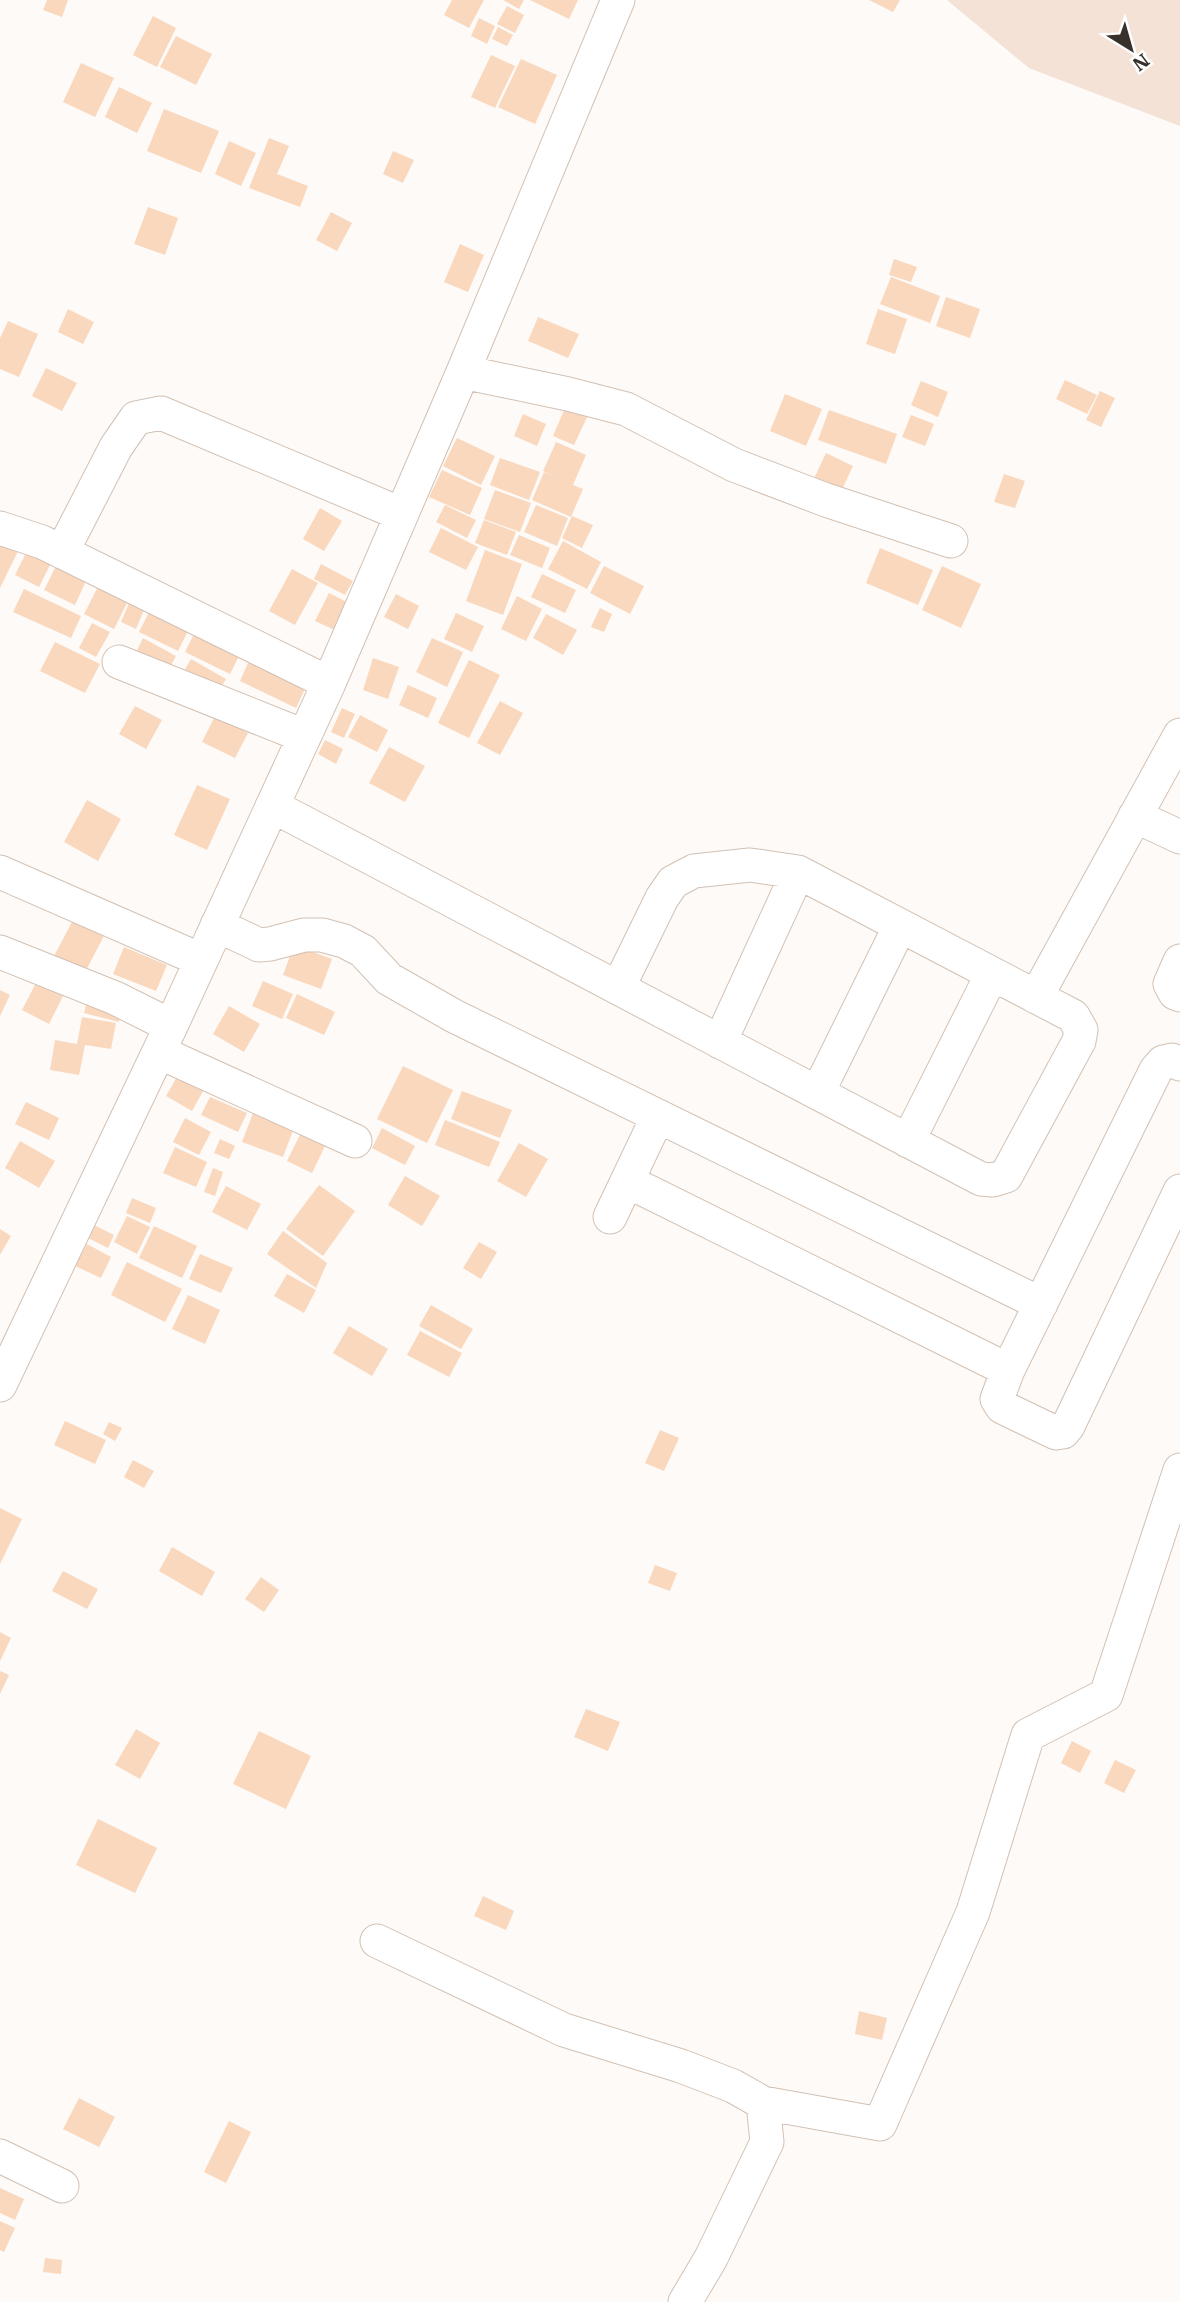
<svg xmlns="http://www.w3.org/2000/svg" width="1180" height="2302" font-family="'IBM Plex Serif',serif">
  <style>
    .green { fill: #f3e2d5 }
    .building { fill: #fad8be }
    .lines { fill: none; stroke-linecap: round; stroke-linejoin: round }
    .minor-casing { stroke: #d2c1b4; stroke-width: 35 }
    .minor { stroke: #fff; stroke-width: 33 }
  </style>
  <rect width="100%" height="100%" fill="#fdfaf7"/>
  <!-- green -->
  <path class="green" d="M947 0H1180V126L1029 68Z"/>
  <!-- building -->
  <path class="building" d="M47 0H68L62 17 43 10Z
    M452 0H484L469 28 444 15Z
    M503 0H524L519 9Z
    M530 0H578L569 19Z
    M869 0H900L893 12Z
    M507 6 524 15 515 33 497 24Z
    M153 16 176 28 157 67 133 55Z
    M479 18 495 26 487 44 471 36Z
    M498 27 513 35 507 46 492 39Z
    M176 36 212 54 196 85 160 67Z
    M491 55 515 66 495 108 471 97Z
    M521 59 557 75 535 124 498 107Z
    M81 63 114 78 95 117 63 102Z
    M119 87 152 103 137 133 105 117Z
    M164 109 219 131 201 173 147 151Z
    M269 138 289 146 277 174 308 186 300 207 249 188Z
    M229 141 256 153 241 186 215 174Z
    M393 151 414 160 403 183 383 174Z
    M148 207 178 218 165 255 134 244Z
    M331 212 352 223 337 251 316 240Z
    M460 244 484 255 468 292 444 282Z
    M894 259 917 267 911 282 889 275Z
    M891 277 940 296 930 323 880 304Z
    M946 297 980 309 970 338 936 326Z
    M68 309 94 322 83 344 58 332Z
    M878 309 907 319 895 354 866 344Z
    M538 317 579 334 568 358 528 341Z
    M8 321 38 334 19 377 0 369V338Z
    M46 368 77 383 62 411 32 396Z
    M1065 380 1097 395 1087 414 1056 399Z
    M921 381 948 392 938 417 911 405Z
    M1100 391 1115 398 1101 427 1086 420Z
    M785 394 822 409 806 446 770 431Z
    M568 401 590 411 574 445 553 436Z
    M829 410 897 434 886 464 818 440Z
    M523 414 546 424 537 446 514 436Z
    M911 415 934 424 925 446 902 437Z
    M457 438 495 456 481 485 443 466Z
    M556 442 586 455 573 485 583 489 571 517 532 500 544 472 558 478 543 471Z
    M826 453 853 466 838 498 811 485Z
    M500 458 540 472 529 500 490 485Z
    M442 470 482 488 470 515 429 497Z
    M1004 474 1025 481 1015 508 994 502Z
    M495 490 531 503 520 532 484 519Z
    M445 505 476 520 467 538 436 522Z
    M536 505 568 518 557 546 524 532Z
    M320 508 342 521 324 551 303 539Z
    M572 516 593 525 582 548 562 538Z
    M484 520 516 532 507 555 475 543Z
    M441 528 478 547 466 570 429 552Z
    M0 534 21 545 0 588Z
    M519 535 550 548 542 568 510 555Z
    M563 541 601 562 587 589 548 569Z
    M30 545 54 557 39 587 15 575Z
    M880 548 933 570 918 605 866 583Z
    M485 550 522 564 503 615 466 601Z
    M60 558 90 572 75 605 44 590Z
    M321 564 353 581 345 595 314 579Z
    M604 566 644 586 630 614 590 593Z
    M942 566 981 584 961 628 922 610Z
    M292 569 318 583 295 625 269 611Z
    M542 574 576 590 565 613 531 597Z
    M101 581 131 595 114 629 84 614Z
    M24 589 81 616 71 638 13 612Z
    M134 591 149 598 136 629 121 622Z
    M329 593 353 605 339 632 315 621Z
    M396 594 419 606 408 629 384 617Z
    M517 596 542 609 526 641 501 629Z
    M154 602 193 621 178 651 139 632Z
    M600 608 612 614 604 632 591 627Z
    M456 613 484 626 472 652 444 639Z
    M546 614 577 630 563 655 533 638Z
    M92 623 110 632 96 657 79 648Z
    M199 624 244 646 230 674 185 652Z
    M143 638 176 656 165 676 133 659Z
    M432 638 463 652 447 687 416 672Z
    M55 642 100 664 85 693 40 671Z
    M252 654 309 680 296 708 240 681Z
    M373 658 399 667 388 699 363 690Z
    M191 659 226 679 216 696 181 676Z
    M469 660 500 675 469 738 438 723Z
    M408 685 437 698 428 718 399 705Z
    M500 701 523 713 500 755 477 743Z
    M135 706 162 720 146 749 119 734Z
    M342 708 355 714 344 738 331 732Z
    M360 715 388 730 377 752 348 737Z
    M215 716 248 733 235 758 202 742Z
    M325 740 343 749 336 764 318 754Z
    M389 747 425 766 405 802 369 783Z
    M197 785 230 799 207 850 174 835Z
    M87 800 121 819 98 861 64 842Z
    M73 920 104 936 83 976 52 960Z
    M294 945 332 959 321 989 283 975Z
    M124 947 167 965 156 991 113 974Z
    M40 975 67 988 49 1024 22 1010Z
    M263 981 293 994 282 1019 252 1006Z
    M0 990 10 995 0 1016Z
    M297 994 335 1012 324 1035 286 1018Z
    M88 997 122 1006 119 1022 84 1013Z
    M229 1006 260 1024 244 1052 213 1034Z
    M82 1017 116 1023 111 1049 85 1045 79 1075 50 1070 55 1040 77 1044Z
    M403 1066 453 1090 427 1143 377 1119Z
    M181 1070 207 1084 192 1111 166 1096Z
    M462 1091 512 1110 500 1138 451 1119Z
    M210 1097 247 1113 238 1132 201 1115Z
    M26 1102 59 1118 49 1140 15 1124Z
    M253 1113 294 1128 283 1157 242 1142Z
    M185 1118 211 1132 199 1155 173 1142Z
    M445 1120 500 1142 489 1167 435 1145Z
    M382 1128 415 1146 405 1165 372 1148Z
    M301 1133 326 1144 312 1173 287 1161Z
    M220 1139 235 1146 229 1159 214 1153Z
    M20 1141 55 1161 39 1188 5 1168Z
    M519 1143 548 1159 526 1197 497 1181Z
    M175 1147 207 1162 196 1187 163 1173Z
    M213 1168 223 1172 215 1196 204 1192Z
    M405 1176 440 1196 422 1226 388 1205Z
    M319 1185 355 1211 323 1256 286 1229Z
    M226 1186 261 1204 247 1230 212 1212Z
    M132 1198 156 1208 150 1223 126 1213Z
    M127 1216 150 1227 137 1254 114 1242Z
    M94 1225 114 1235 108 1248 88 1238Z
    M154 1226 197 1246 182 1278 139 1258Z
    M0 1229 11 1236 0 1255Z
    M283 1231 327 1263 316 1288 267 1254Z
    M479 1242 497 1252 481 1279 463 1268Z
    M87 1244 111 1257 101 1278 75 1266Z
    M200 1254 233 1268 221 1293 189 1279Z
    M127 1262 182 1289 165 1322 111 1295Z
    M287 1274 316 1290 304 1313 274 1296Z
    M188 1295 220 1310 205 1344 172 1329Z
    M431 1305 473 1329 461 1349 419 1326Z
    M349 1326 388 1349 372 1376 333 1353Z
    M420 1331 462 1353 449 1377 407 1355Z
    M65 1421 106 1440 95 1464 54 1445Z
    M109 1422 122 1428 115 1441 103 1434Z
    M660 1430 679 1438 664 1471 645 1463Z
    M133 1460 154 1471 144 1488 124 1477Z
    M0 1508 22 1519 0 1564Z
    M172 1547 215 1572 202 1596 159 1571Z
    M655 1565 677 1573 670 1591 648 1583Z
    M63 1571 98 1589 87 1609 52 1591Z
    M261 1577 279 1590 264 1612 245 1599Z
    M0 1632 11 1638 0 1661Z
    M0 1671 9 1675 0 1694Z
    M586 1709 620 1722 608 1751 574 1737Z
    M136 1729 160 1743 140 1779 115 1765Z
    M259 1731 311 1756 286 1809 233 1784Z
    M1072 1741 1091 1751 1080 1773 1061 1763Z
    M1115 1760 1136 1770 1124 1793 1104 1783Z
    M98 1819 157 1848 135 1893 76 1865Z
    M483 1896 514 1911 506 1930 474 1916Z
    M859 2011 887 2018 882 2040 855 2034Z
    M79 2098 115 2117 99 2147 63 2129Z
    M229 2121 251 2132 226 2183 204 2172Z
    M0 2188 24 2199 15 2220 0 2213Z
    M0 2221 15 2228 4 2252 0 2250Z
    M45 2258 62 2260 61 2274 43 2272Z"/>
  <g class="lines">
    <!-- minor casing -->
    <g class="minor-casing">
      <path id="minor" d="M463 372 568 394 626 409 734 465 826 500 951 541
        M0 528 42 542 329 683
        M62 552 116 447 136 418 161 413 401 514
        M119 662 304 736
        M272 806 303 822C529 941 755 1060 981 1179L993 1180 1006 1176 1079 1041 1081 1030 1073 1016 798 872 750 865 694 871 673 882 662 898 618 988
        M1135 816 1180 837
        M0 872 201 960
        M217 925 259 945 270 944 304 935H322L344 941 363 951 389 979 454 1016 1041 1304
        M0 952 115 998 171 1026
        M1180 961 1170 984 1175 993 1180 995
        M1036 997 1180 735
        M720 1042 798 872
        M159 1052 355 1141
        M818 1092 900 926
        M908 1141 992 974
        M627 1181 1008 1370 1156 1070 1163 1062 1172 1060 1180 1064
        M610 1217 658 1116
        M1008 1370 997 1399 1002 1407 1056 1433 1063 1432 1068 1426 1180 1191
        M0 1385 171 1026 329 683 463 372 618 0
        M377 1941 564 2030 681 2066 733 2086 763 2103 767 2142 711 2258 685 2302
        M763 2103 880 2124 973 1912 1028 1735 1106 1695 1180 1470
        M0 2156 62 2186"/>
    </g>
    <!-- minor -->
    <use href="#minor" class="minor"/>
  </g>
  <!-- north arrow -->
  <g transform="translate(1131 49) rotate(143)" stroke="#ffffff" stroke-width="5" paint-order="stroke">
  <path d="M0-5L12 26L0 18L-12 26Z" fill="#37302b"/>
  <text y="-10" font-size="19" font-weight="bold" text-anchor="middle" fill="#37302b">N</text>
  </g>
</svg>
